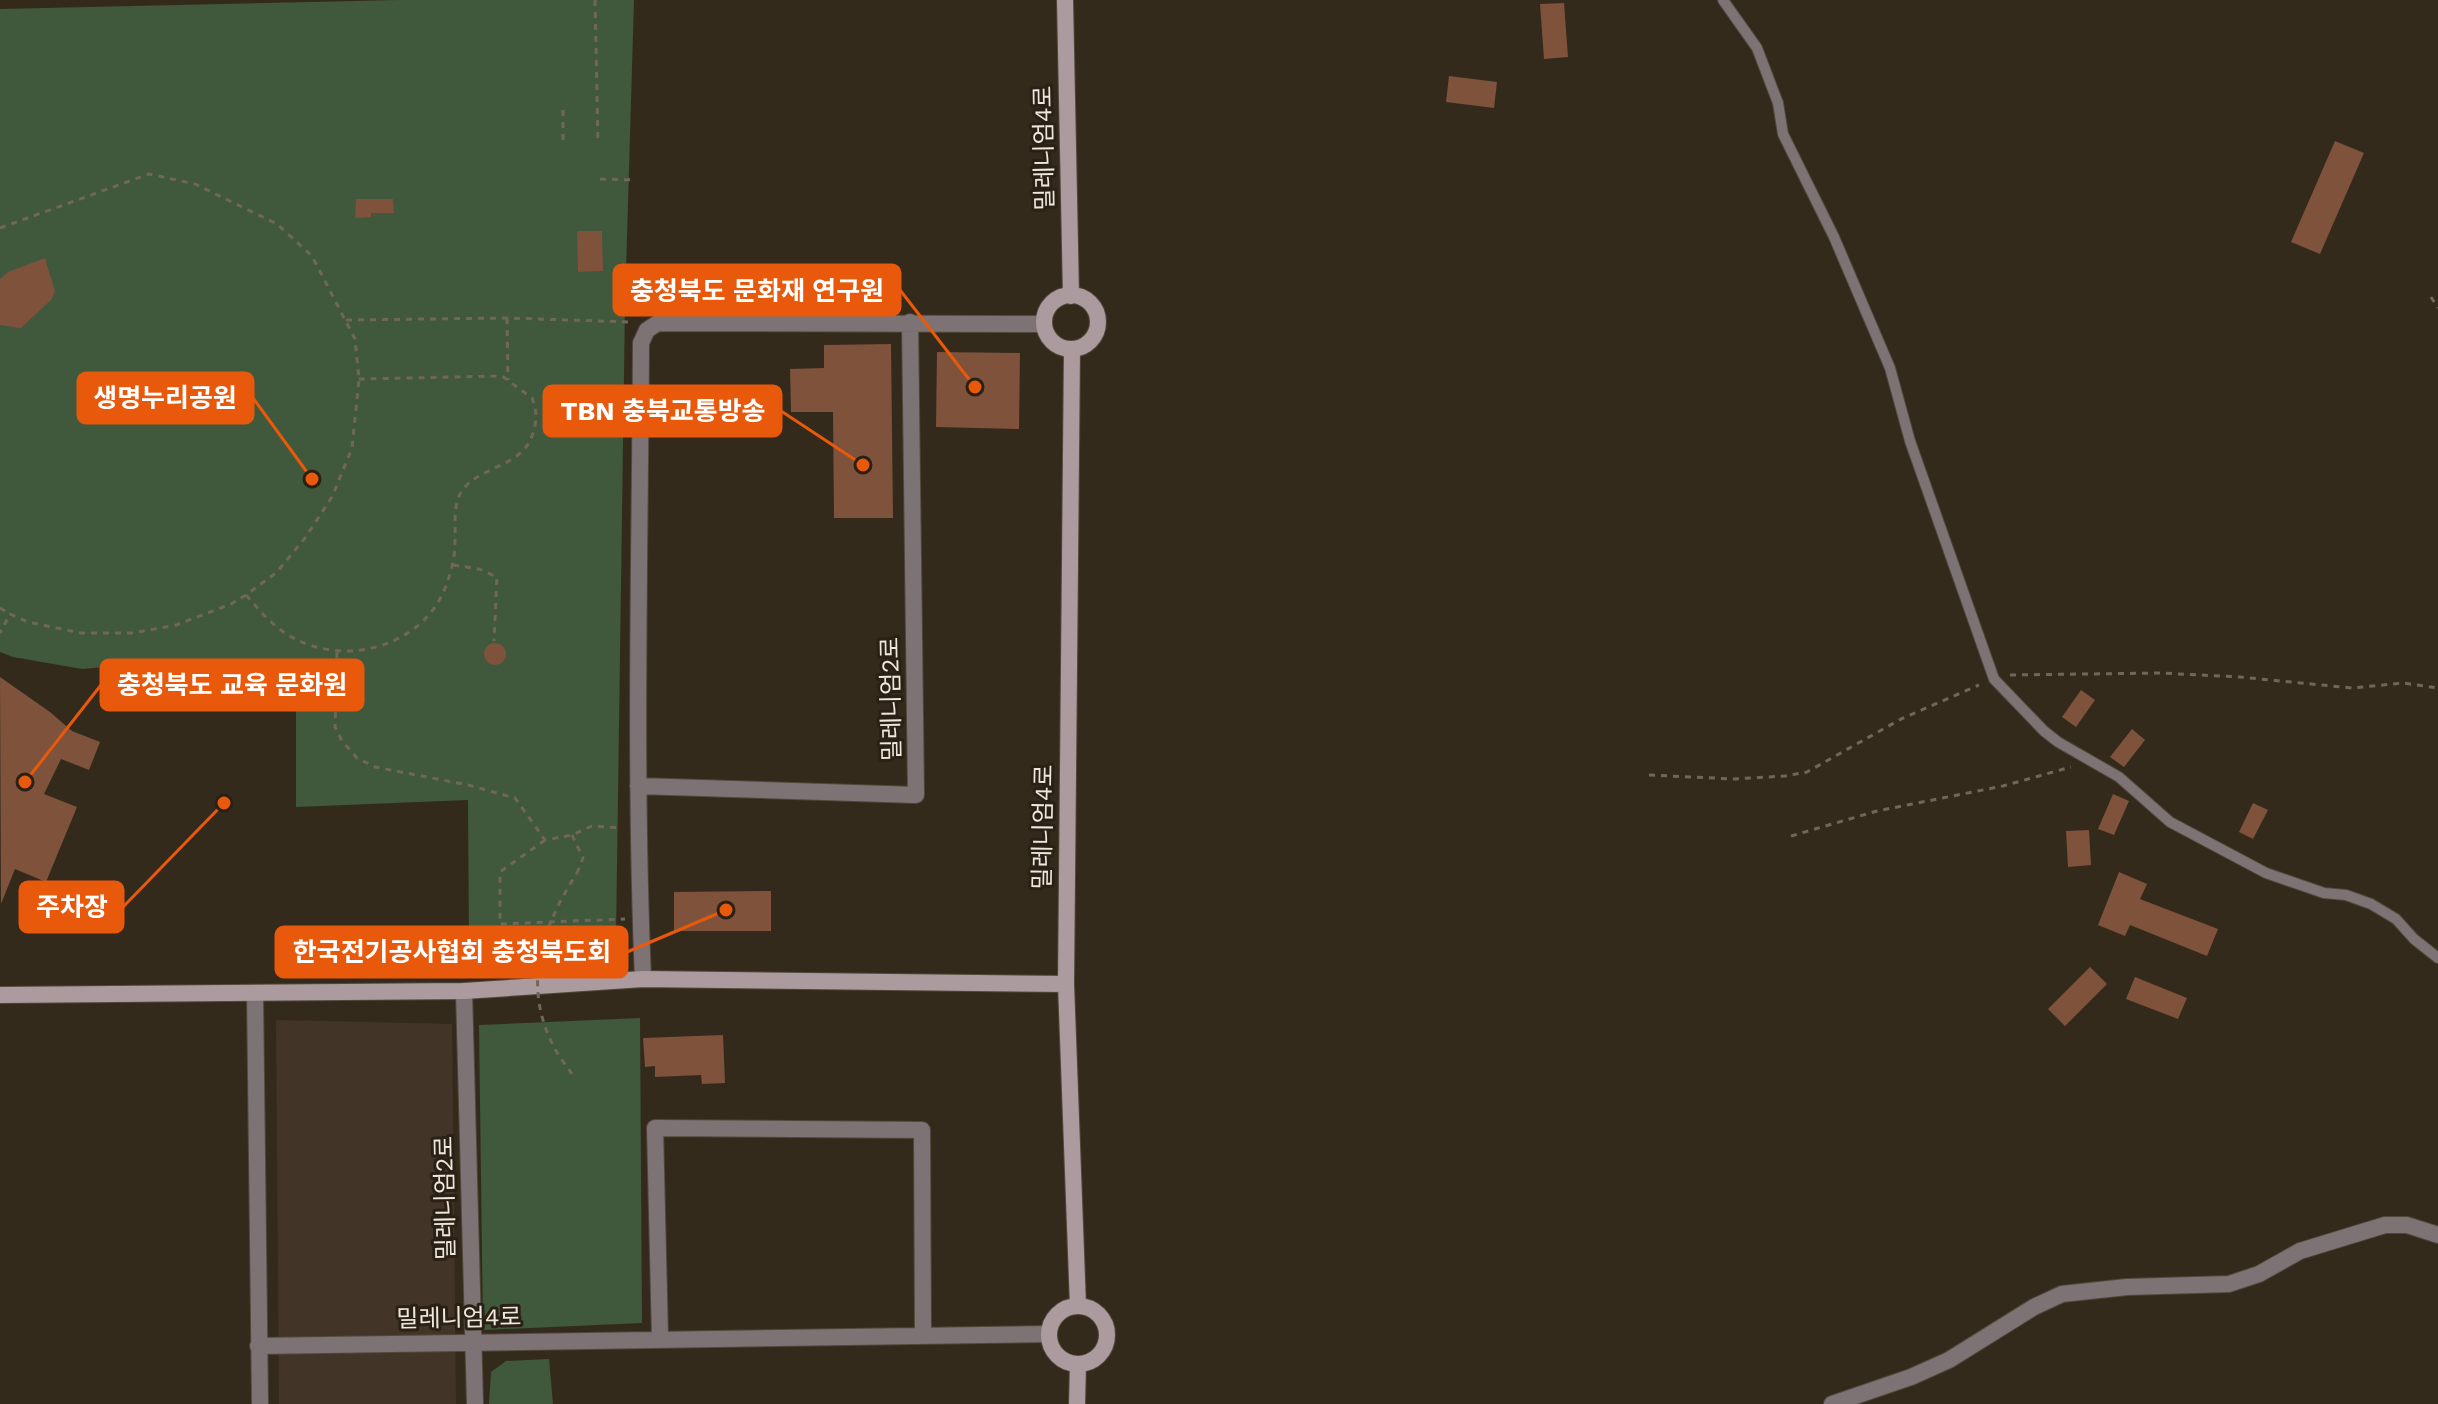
<svg xmlns="http://www.w3.org/2000/svg" width="2438" height="1404" font-family="'Work Sans','Noto Sans KR',sans-serif">
  <style>
    .commercial { fill: #423527 }
    .green { fill: #40583c }
    .building { fill: #7e523b }
    .lines { fill: none; stroke-linecap: round; stroke-linejoin: round }
    .lane-casing { stroke: #52483b; stroke-width: 12 }
    .street-casing { stroke: #52483b; stroke-width: 18 }
    .secondary-casing { stroke: #52483b; stroke-width: 18 }
    .path { stroke: #70675a; stroke-width: 3; stroke-dasharray: 6 6; stroke-linecap: butt }
    .lane { stroke: #7d7375; stroke-width: 10 }
    .street { stroke: #7d7375; stroke-width: 16 }
    .secondary { stroke: #ab9b9e; stroke-width: 16 }
    .path-bridge { stroke: #70675a; stroke-width: 3; stroke-dasharray: 6 6; stroke-linecap: butt }
    .labels { text-anchor: middle; dominant-baseline: central; stroke-width: 6; stroke-linejoin: round; paint-order: stroke }
    .street-label { font-size: 24px; fill: #eee7de; stroke: #2a2013 }
    .leader { fill: none; stroke: #e8590c; stroke-width: 3 }
    .callout-dot { fill: #e8590c; stroke: #2a2013; stroke-width: 3 }
    .callout { fill: #e8590c; stroke: #e8590c; stroke-width: 3 }
    .callout-label { font-size: 26px; text-anchor: middle; font-weight: bold; fill: #fff }
  </style>
  <rect width="100%" height="100%" fill="#342a1c"/>
  <!-- commercial -->
  <path class="commercial" d="M276 1020 452 1024 456 1404H279Z"/>
  <!-- green -->
  <path class="green" d="M399 0H634L625 305 616 936 469 944 468 800 296 807V663H152L82 669 13 657 0 652V9Z
    M640 1018 642 1323 483 1330 479 1025Z
    M549 1359 553 1404H489L491 1372 506 1361Z"/>
  <!-- building -->
  <path class="building" d="M1564 3 1568 57 1544 59 1540 4Z
    M1449 76 1497 82 1494 108 1446 102Z
    M2335 141 2364 153 2320 254 2291 242Z
    M356 199H393L394 213H371V217L355 218Z
    M577 231H602L603 271 578 272Z
    M45 258 55 291 52 299 21 328 0 325V279L8 272Z
    M891 344 893 518H834L833 412H791L790 369 824 368V345Z
    M937 352 1020 353 1019 429 936 427Z
    M484 654a11 11 0 1 1 22 0a11 11 0 1 1-22 0Z
    M0 677 50 712 72 731 100 742 89 770 61 759 44 794 77 807 46 882 15 869 1 904Z
    M2081 690 2095 700 2076 727 2062 717Z
    M2132 729 2145 740 2124 767 2110 757Z
    M2113 794 2129 801 2114 835 2098 829Z
    M2253 803 2268 810 2253 839 2239 832Z
    M2089 830 2091 865 2068 867 2066 831Z
    M2119 872 2147 884 2140 899 2218 929 2207 956 2130 925 2125 936 2098 925Z
    M771 891V931H674V892Z
    M2090 967 2107 984 2065 1026 2048 1009Z
    M2135 977 2187 998 2178 1019 2126 999Z
    M723 1035 725 1083 702 1084 701 1075 655 1077V1066L645 1067 643 1038Z"/>
  <g class="lines">
    <!-- lane casing -->
    <g class="lane-casing">
      <path id="lane" d="M1723 0 1757 48 1778 103 1783 134 1834 237 1890 368 1910 441 1994 679 2044 731 2058 742 2119 777 2170 822 2266 873 2324 893 2346 895 2371 904 2396 919 2414 939 2438 958"/>
    </g>
    <!-- street casing -->
    <g class="street-casing">
      <path id="street" d="M638 786 916 795 910 322
        M643 979C634 767 640 555 641 343L647 330 658 323 1044 324
        M464 991 475 1404
        M255 993 260 1404
        M660 1338 655 1128 922 1130 923 1334
        M258 1346 1049 1334
        M1832 1404 1911 1377 1949 1360 2034 1307 2062 1294 2127 1287 2229 1284 2259 1274 2300 1251 2385 1225H2407L2438 1235"/>
    </g>
    <!-- secondary casing -->
    <g class="secondary-casing">
      <path id="secondary" d="M1065 0 1071 296
        M1044 322a27 27 0 1 1 54 0a27 27 0 1 1-54 0Z
        M1072 349 1066 984 1078 1306
        M0 995 464 991 643 979 1066 984
        M1049 1335a29 29 0 1 1 58 0a29 29 0 1 1-58 0Z
        M1077 1404 1078 1364"/>
    </g>
    <!-- path -->
    <path class="path" d="M595 0 598 143
      M563 110V145
      M600 179 636 180
      M0 228 149 174 195 184 277 224 312 256 355 339 359 379 352 448 332 497 305 538 277 572 246 595 231 604 176 625 133 633H81L28 622 10 614 0 633
      M2431 297 2438 308
      M507 318 508 380
      M346 320 507 318 630 322
      M453 565 479 569 497 577 494 641
      M246 595C258 609 270 623 285 633 341 670 425 648 447 583 452 569 455 556 455 541 456 524 452 502 464 488 484 465 524 466 533 433 537 420 537 411 532 398L502 376 359 379
      M0 608 10 614
      M337 652 335 727 342 741 357 758 375 767 468 785 515 798 545 840 572 835 592 826 622 828
      M2010 675 2160 673 2240 677 2352 688 2403 683 2438 688
      M1649 775 1734 779 1785 776 1807 772 1901 719 1979 685
      M572 835 583 858 577 873
      M1791 836 1877 811 2003 786 2071 767
      M545 840 500 872V924L625 919"/>
    <!-- lane -->
    <use href="#lane" class="lane"/>
    <!-- street -->
    <use href="#street" class="street"/>
    <!-- secondary -->
    <use href="#secondary" class="secondary"/>
    <!-- path-bridge -->
    <path class="path-bridge" d="M572 1074C565 1064 557 1054 552 1043 522 982 543 926 577 873"/>
  </g>
  <g class="labels">
    <!-- street labels -->
    <g class="street-label">
      <text transform="translate(1044 148) rotate(-91)">밀레니엄4로</text>
      <text transform="translate(891 699) rotate(-91)">밀레니엄2로</text>
      <text transform="translate(1043 827) rotate(-89)">밀레니엄4로</text>
      <text transform="translate(445 1198) rotate(-91)">밀레니엄2로</text>
      <text transform="translate(459 1318) rotate(-1)">밀레니엄4로</text>
    </g>
  </g>
  <!-- callouts -->
  <path class="leader" d="M975 387L900 290M312 479L253 398M863 465L781 411M25 782L101 685M224 803L123 907M726 910L627 952"/>
  <g class="callout-dot">
    <circle cx="975" cy="387" r="8"/>
    <circle cx="312" cy="479" r="8"/>
    <circle cx="863" cy="465" r="8"/>
    <circle cx="25" cy="782" r="8"/>
    <circle cx="224" cy="803" r="8"/>
    <circle cx="726" cy="910" r="8"/>
  </g>
  <g class="callout">
    <rect x="614" y="265" width="286" height="50" rx="8"/>
    <rect x="78" y="373" width="175" height="50" rx="8"/>
    <rect x="544" y="386" width="237" height="50" rx="8"/>
    <rect x="101" y="660" width="262" height="50" rx="8"/>
    <rect x="20" y="882" width="103" height="50" rx="8"/>
    <rect x="276" y="927" width="351" height="50" rx="8"/>
  </g>
  <g class="callout-label">
    <text x="757" y="300">충청북도 문화재 연구원</text>
    <text x="165" y="407">생명누리공원</text>
    <text x="663" y="420">TBN 충북교통방송</text>
    <text x="232" y="694">충청북도 교육 문화원</text>
    <text x="72" y="916">주차장</text>
    <text x="452" y="961">한국전기공사협회 충청북도회</text>
  </g>
</svg>
